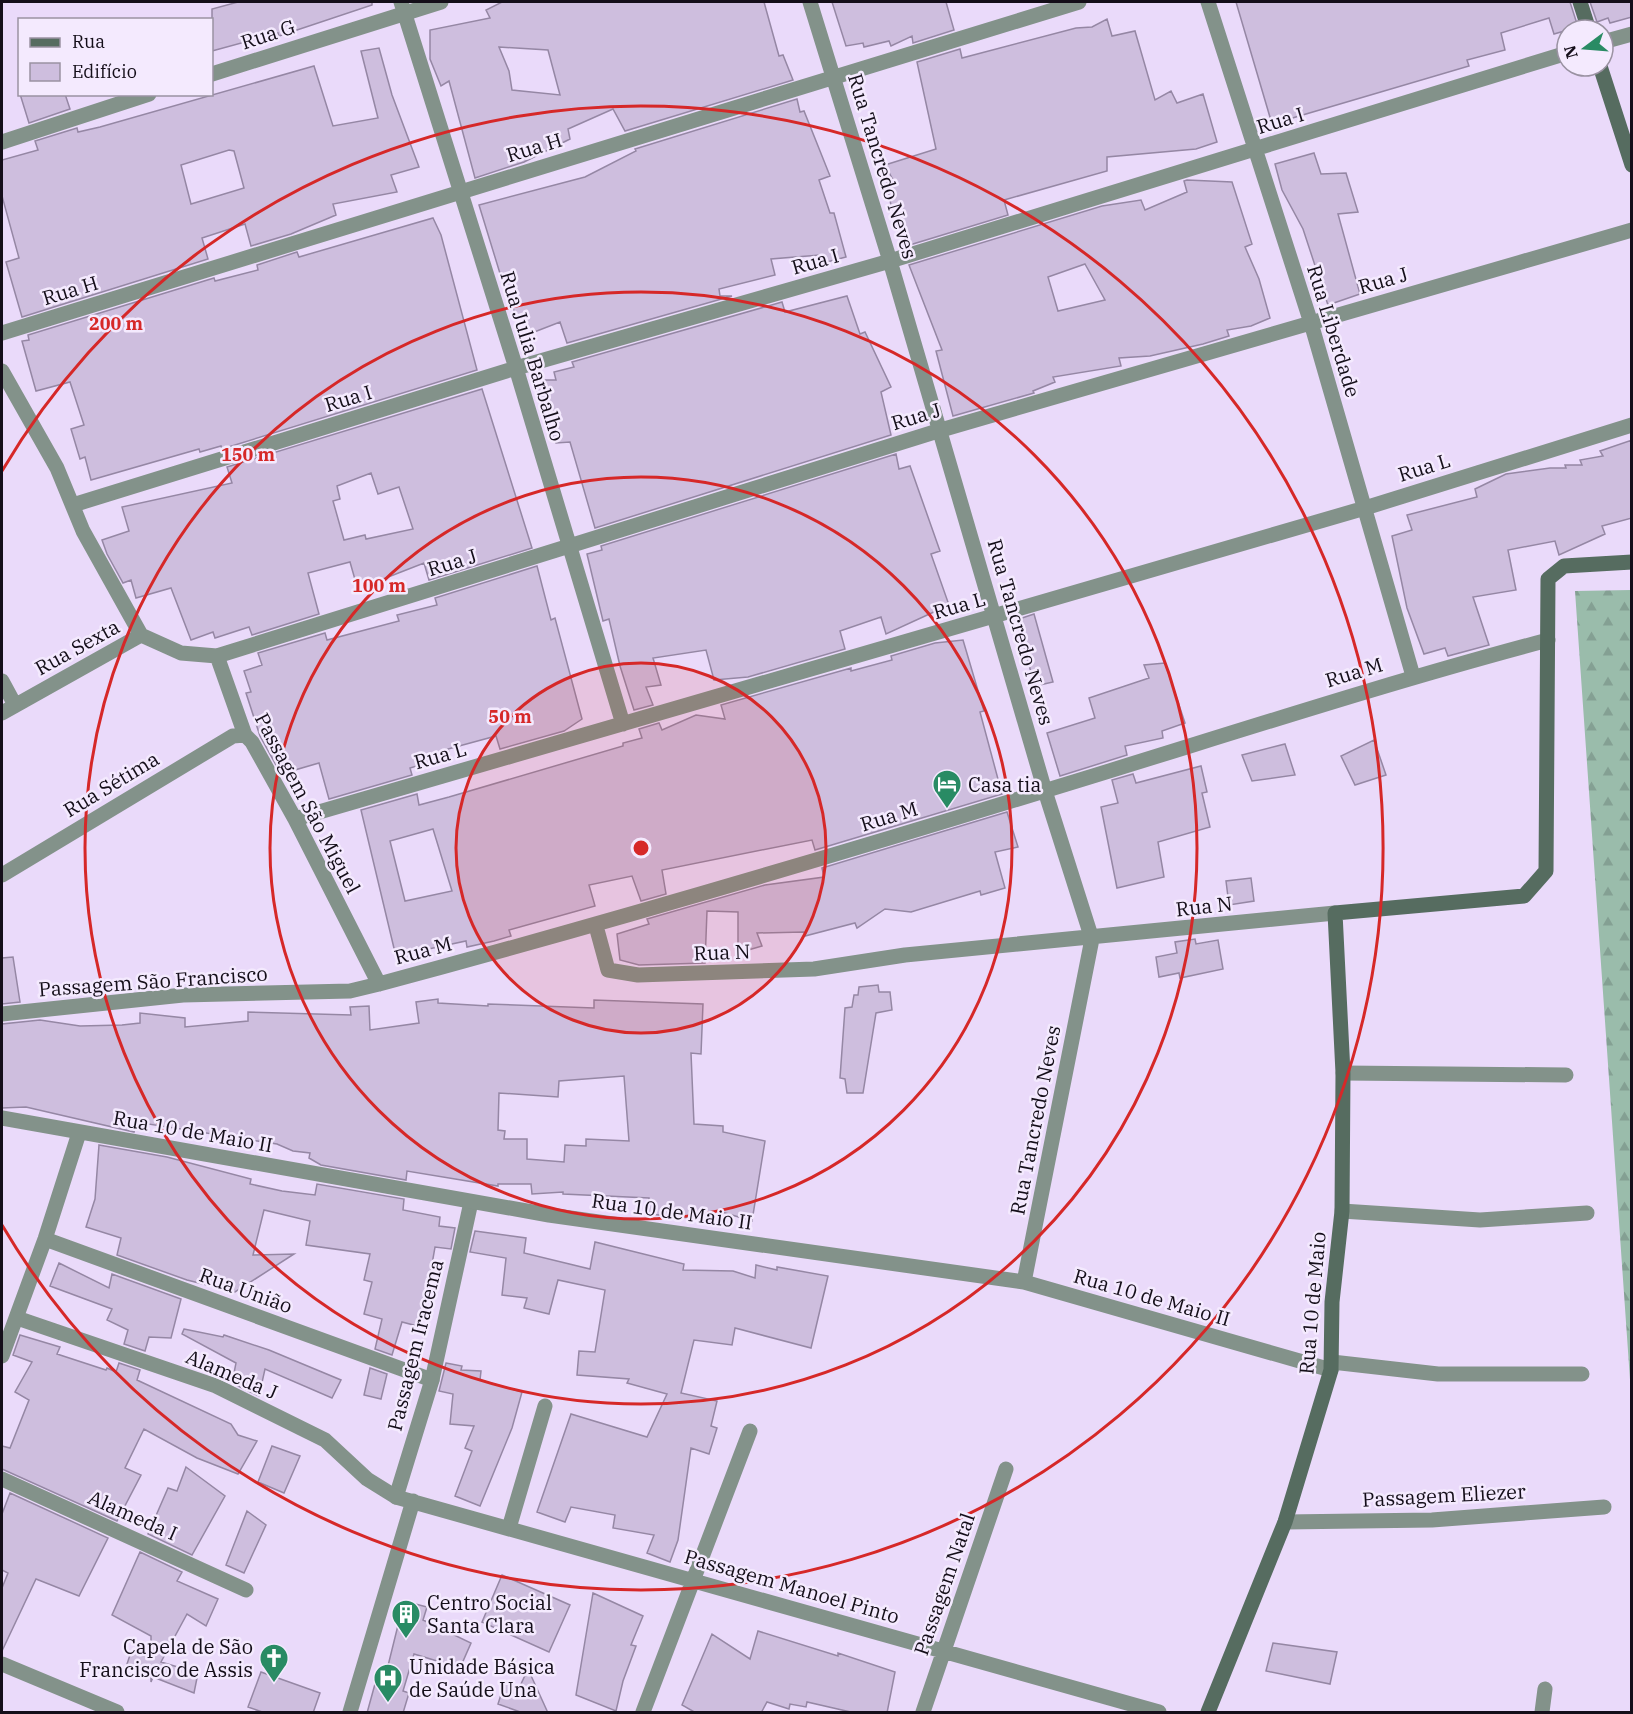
<svg xmlns="http://www.w3.org/2000/svg" width="1633" height="1714" font-family="'IBM Plex Serif',serif">
  <style>
    .forest { fill: url(#forest-firs) }
    .building { fill: #cebede; stroke: #9587a4; stroke-width: 1.5; fill-rule: evenodd }
    .lines { fill: none; stroke-linecap: round; stroke-linejoin: round }
    .lane { stroke: #83928a; stroke-width: 15 }
    .street { stroke: #83928a; stroke-width: 15 }
    .secondary { stroke: #566c60; stroke-width: 15 }
    .ring { fill: none; stroke: #d62828; stroke-width: 3 }
    .labels { text-anchor: middle; dominant-baseline: central; stroke-width: 5; stroke-linejoin: round; paint-order: stroke }
    .street-label { font-size: 20px; fill: #140e19; stroke: #f4eafe }
    .poi-label { font-size: 20px; fill: #140e19; stroke: #f4eafe; text-anchor: start }
    .centre { fill: #d62828; stroke: #f4eafe; stroke-width: 3 }
    .ring-label { font-size: 18px; text-anchor: middle; font-weight: bold; fill: #d62828; stroke: #f4eafe; stroke-width: 5; stroke-linejoin: round; paint-order: stroke }
  </style>
  <defs>
    <pattern id="forest-firs" width="22" height="20" patternUnits="userSpaceOnUse" patternTransform="scale(1.5)"><rect width="22" height="20" fill="#9abcab"/><path d="M5 1l3.5 6h-7zM16 11l3.5 6h-7z" fill="#84a093"/></pattern>
  </defs>
  <rect width="100%" height="100%" fill="#eadafa"/>
  <!-- forest -->
  <path class="forest" d="M1631 590 1632 1712H1630L1631 1394 1575 591Z"/>
  <!-- building -->
  <path class="building" d="M238 2H372V5L279 36 278 33 212 51V9Z
    M502 2H764L779 56 783 55 793 80 625 131 613 109 568 129 570 139 524 162 475 178 449 81 441 86 430 59V30L490 18 486 10ZM499 47 548 50 560 95 512 90 509 71Z
    M832 2H946L954 30 913 43 912 36 891 46 889 41 864 47 863 43 846 46Z
    M1236 2H1570L1578 27 1554 34 1549 18 1501 33 1505 50 1467 60 1469 66 1272 124Z
    M1590 2H1632V17L1610 23 1608 18 1597 22Z
    M1107 19 1112 36 1135 31 1155 100 1171 91 1177 103 1203 94 1217 142 1196 149 1107 157V171L1004 200 1008 215 903 247 893 217 887 183 893 180 885 165 936 149 917 62 960 49 962 58 1076 28 1092 27Z
    M379 48 392 95 419 167 391 175 397 192 333 204 336 215 291 234 251 246 245 224 202 238 208 259 22 317 6 262 19 258 2 196V160L38 150 35 141 77 128 78 132 100 127 314 66 333 126 378 118 361 51ZM229 150 234 151 244 188 191 204 181 165Z
    M20 94H65L70 109 29 123Z
    M797 99 800 112 804 111 830 176 819 180 830 213H834L846 257 823 263 820 255 771 259 775 275 719 289 720 296H732L567 343 560 322 524 336 502 280 479 205 585 177 636 151 635 149Z
    M1314 153 1321 174 1346 173 1358 212 1338 214 1360 294 1328 305 1303 229 1282 190 1275 164Z
    M1187 180 1232 182 1252 244 1245 247 1259 279 1270 318 1251 326 1227 330 1229 336 1203 344 1150 356 1119 358 1121 366 1053 377 1055 382 1033 391 1034 393 953 416 936 351 942 350 909 265 1102 206 1141 200 1145 210 1187 192 1184 181ZM1085 264 1105 300 1058 311 1048 277Z
    M433 218 441 235 477 370 222 449 221 446 200 452 199 449 91 480 85 457 80 459 71 429 84 425 70 382 36 391 22 341 29 340 28 335 214 278 215 281 258 270 257 265 297 252 299 257Z
    M847 296 860 334 865 332 891 387 881 392 891 435 595 528 570 442 556 443 533 380H556L554 372 574 367 572 362 782 302 785 312Z
    M482 389 532 548 429 580 424 563 378 581 379 584 358 590 350 562 308 573 319 614 252 635 249 627 215 638 213 632 191 640 171 588 136 598 131 580 123 583 107 554 102 540 129 531 122 507 232 483 227 467ZM371 473 378 494 399 487 413 529 366 539 365 535 344 540 333 501 340 499 337 486Z
    M1632 440V518L1602 526 1605 534 1559 555 1555 541 1508 550 1516 590 1473 597 1489 645 1448 656 1445 648 1424 654 1407 608 1392 536 1412 530 1407 515 1477 497 1475 489 1506 474 1550 468H1566L1565 465H1582L1580 460 1603 456 1600 451Z
    M896 454 899 469 910 466 940 551 931 554 949 605 886 634 881 617 840 631 845 649 748 677 714 680 706 650 653 658 661 685 646 687 653 705 634 710 620 666 609 619 603 621 587 554 602 550 601 546Z
    M537 566 551 620 555 618 582 719 564 731 500 749 496 736 448 749 450 756 410 768 412 775 329 799 319 763 281 774 260 736 246 693 251 692 244 671 262 665 258 653 325 633 327 640 399 621 397 615 437 605 435 598Z
    M1034 614 1053 682 1035 686 1016 620Z
    M963 640 984 711 980 712 1002 794 815 850 812 840 662 870 666 894 641 901 632 876 589 885 595 906 509 930 511 936 494 941 467 947 466 941 419 951 421 959 398 965 361 810 417 794 419 805 449 797 623 746V743L642 738 639 729 659 723 662 730 696 715 725 719 721 705 851 668V671L892 660 891 656 935 643ZM433 829 452 891 405 901 390 841Z
    M1165 663 1185 723 1162 731 1163 738 1125 746 1127 755 1060 776 1047 733 1095 718 1089 698 1149 678 1144 665Z
    M1374 740 1386 775 1355 785 1341 756Z
    M1285 744 1295 775 1252 781 1242 755Z
    M1201 766 1207 792 1202 793 1210 827 1158 842 1164 877 1117 888 1101 807 1118 803 1112 780 1133 774 1136 783Z
    M1007 812 1018 847 995 852 1005 888 981 895 980 891 911 912 885 909 857 928 855 923 805 936 804 932 757 933 762 946 738 953V912L707 911 705 963 639 965 620 960 617 934 649 924 647 919 765 885 824 877 822 868Z
    M1251 878 1254 901 1229 905 1226 881Z
    M1195 939 1196 944 1218 940 1223 969 1180 978 1179 973 1159 977 1156 957 1177 953 1175 942Z
    M13 957 20 1002 2 1004V958Z
    M878 985 879 992H890L892 1010 876 1013 863 1093H847L845 1079 840 1078 845 1008 852 1007 854 995H858L859 987Z
    M438 999V1003L488 1006V1004L594 1008V1000L703 1004 701 1054 691 1053 694 1124 723 1126V1132L765 1141 752 1221 722 1212 721 1221 649 1214V1198L563 1194V1192L532 1194 531 1184H498V1186L407 1171 406 1180 321 1165 309 1158 310 1153 293 1151 277 1144 136 1122 134 1132 26 1107 2 1108V1024L40 1020 80 1026 122 1025 140 1023V1013L185 1018V1027L248 1021V1012L351 1015 350 1007 369 1006 370 1030 419 1023 416 1002ZM624 1076 629 1141 586 1139V1146L565 1145 564 1162 527 1159V1139H504L505 1131 498 1130 499 1093 558 1097 559 1081Z
    M99 1145 167 1157 251 1179 250 1184 282 1191 315 1195 317 1184 404 1199 403 1210 440 1217 439 1226 455 1228 451 1249 435 1247 421 1327 402 1322 392 1355 375 1349 382 1319 364 1314 372 1282 364 1280 370 1254 306 1245 310 1221 264 1210 253 1255 294 1254 235 1292 187 1280 117 1255 121 1238 86 1227 95 1199Z
    M475 1231 526 1238 524 1253 590 1269 595 1242 684 1264 683 1270 733 1271 755 1278 756 1265 777 1270V1267L828 1276 811 1348 735 1328 732 1345 694 1340 681 1393 717 1401 711 1426 717 1428 709 1454 691 1448 678 1540 670 1562 647 1553 654 1535 613 1528 615 1515 571 1507 565 1522 537 1512 571 1414 647 1437 667 1394 627 1383 629 1379 577 1375 579 1351 595 1352 605 1290 558 1280 549 1314 524 1308 527 1298 502 1295 506 1258 470 1252Z
    M59 1263 109 1288 112 1274 181 1299 171 1338 149 1337 145 1351 124 1344 128 1330 107 1320 112 1309 50 1286Z
    M184 1329 223 1337 224 1335 269 1350 341 1380 332 1398 265 1369 259 1396 232 1383 236 1363 182 1334Z
    M20 1335 60 1347 57 1354 106 1370 107 1368 116 1372 119 1363 140 1370 137 1380 231 1424 238 1435 257 1441 238 1474 197 1458 144 1429 125 1468 141 1475 117 1521 2 1469V1446L10 1448 29 1400 15 1392 32 1362 13 1355Z
    M446 1363 462 1366 461 1370 481 1371 480 1380 522 1392 512 1428 480 1506 455 1496 472 1451 465 1448 474 1426 450 1424 453 1394 439 1391Z
    M370 1368 387 1374 381 1399 364 1395Z
    M272 1446 300 1456 284 1493 258 1482Z
    M186 1467 225 1496 192 1555 148 1534 168 1488 177 1491Z
    M10 1493 108 1538 79 1596 36 1579 2 1651V1588L8 1573 2 1570V1514Z
    M247 1511 266 1525 244 1573 226 1565Z
    M140 1552 182 1572 177 1581 218 1599 206 1626 187 1614 161 1662 198 1673 194 1693 153 1677 151 1682V1677L126 1667 131 1652 151 1658V1636L112 1615Z
    M502 1575 570 1605 549 1652 482 1622Z
    M593 1593 643 1616 631 1645 636 1646 623 1681 616 1711 576 1695Z
    M404 1601 427 1607 423 1620 471 1643 460 1668 414 1654 403 1691 409 1693 403 1713H367L375 1684 383 1686Z
    M758 1631 838 1656V1653L895 1672 887 1713H855L807 1702 806 1707 790 1704 789 1709 767 1702 761 1713H696L682 1705 712 1634 750 1659Z
    M1273 1643 1337 1652 1330 1684 1266 1671Z
    M528 1669 548 1713H523L498 1704 505 1682 520 1686Z
    M261 1672 320 1693 313 1713H265L248 1707Z"/>
  <g class="lines">
    <!-- lane -->
    <path class="lane" d="M396 1497 432 1380 471 1202
      M1285 1522 1432 1520 1604 1507
      M509 1528 545 1406
      M1542 1712 1545 1689"/>
    <!-- street -->
    <path class="street" d="M401 2 516 368 623 724
      M810 2 890 261 1045 791 1092 939 1024 1282
      M1208 2 1311 323 1413 676
      M1603 42 1632 34
      M212 74 441 2
      M2 142 149 94
      M2 333 1079 2
      M2 371 57 468 83 531 141 635 181 653 217 656 941 430 1632 230
      M73 505 516 368 890 261 1567 53
      M217 656 245 735 252 742 295 819 379 984
      M2 681 15 705
      M2 713 141 635
      M295 819 1365 508 1632 425
      M2 875 233 736 245 735
      M596 926 608 970 638 975 814 969 905 955 1335 913
      M2 1014 183 995 350 991 379 984C602 924 823 859 1044 791 1212 740 1378 685 1548 640
      M1343 1073 1566 1075
      M2 1118 549 1215 1024 1282 1331 1370
      M1342 1211 1480 1220 1587 1213
      M45 1239 432 1380
      M17 1318 216 1386 325 1440 367 1479 396 1497 1159 1712
      M2 1356 45 1239 79 1133
      M1332 1362 1438 1374H1582
      M2 1479 246 1590
      M2 1664 117 1712
      M350 1712 413 1501
      M643 1712 750 1431
      M923 1712 1006 1469"/>
    <!-- secondary -->
    <path class="secondary" d="M1580 2 1589 30
      M1600 66 1632 165
      M1208 1712 1285 1522 1331 1370 1332 1302 1342 1211 1343 1073 1335 913 1524 896 1546 871 1548 579 1564 566 1632 562"/>
  </g>
  <!-- distance rings -->
  <circle cx="641" cy="848" r="185" fill="#d62828" fill-opacity=".12"/>
  <g class="ring">
    <circle cx="641" cy="848" r="185"/>
    <circle cx="641" cy="848" r="371"/>
    <circle cx="641" cy="848" r="556"/>
    <path d="M2 471A742 742 0 1 1 2 1225"/>
  </g>
  <!-- icons -->
  <defs>
    <g id="hotel-pin" transform="scale(1.5)"><path d="M0 17L-7.5 6A9.5 9.5 0 1 1 7.5 6Z" fill="#298b64" stroke="#f4eafe"/><path d="M-6-4.5h1.5V1H6V5H4.5V3h-9V5H-6ZM-4 0a1.8 1.8 0 1 1 3.6 0ZM.5 0V-2.5h3Q6-2.5 6 0Z" fill="#fff"/></g>
    <g id="building-pin" transform="scale(1.5)"><path d="M0 17L-7.5 6A9.5 9.5 0 1 1 7.5 6Z" fill="#298b64" stroke="#f4eafe"/><path d="M-4-6H4V6H1V3H-1V6H-4ZM-2.5-4.3h1.7v1.8h-1.7ZM.8-4.3h1.7v1.8H.8ZM-2.5-1h1.7V.8h-1.7ZM.8-1h1.7V.8H.8Z" fill="#fff"/></g>
    <g id="church-pin" transform="scale(1.5)"><path d="M0 17L-7.5 6A9.5 9.5 0 1 1 7.5 6Z" fill="#298b64" stroke="#f4eafe"/><path d="M-1.2-6h2.4v3.5h3.3v2.4h-3.3V6h-2.4V-.1h-3.3v-2.4h3.3Z" fill="#fff"/></g>
    <g id="hospital-pin" transform="scale(1.5)"><path d="M0 17L-7.5 6A9.5 9.5 0 1 1 7.5 6Z" fill="#298b64" stroke="#f4eafe"/><path d="M-5-5h3v3.5h4V-5h3V5h-3V1.5h-4V5h-3Z" fill="#fff"/></g>
  </defs>
  <g fill-rule="evenodd">
    <use href="#hotel-pin" x="947" y="784"/>
    <use href="#building-pin" x="406" y="1614"/>
    <use href="#church-pin" x="274" y="1658"/>
    <use href="#hospital-pin" x="388" y="1678"/>
  </g>
  <g class="labels">
    <!-- street labels -->
    <g class="street-label">
      <text transform="translate(268 34) rotate(-18)">Rua G</text>
      <text transform="translate(1280 120) rotate(-17)">Rua I</text>
      <text transform="translate(534 147) rotate(-17)">Rua H</text>
      <text transform="translate(883 166) rotate(73)">Rua Tancredo Neves</text>
      <text transform="translate(815 261) rotate(-16)">Rua I</text>
      <text transform="translate(1383 280) rotate(-16)">Rua J</text>
      <text transform="translate(70 290) rotate(-17)">Rua H</text>
      <text transform="translate(1334 331) rotate(73)">Rua Liberdade</text>
      <text transform="translate(533 356) rotate(73)">Rua Julia Barbalho</text>
      <text transform="translate(348 398) rotate(-17)">Rua I</text>
      <text transform="translate(916 416) rotate(-17)">Rua J</text>
      <text transform="translate(1424 467) rotate(-17)">Rua L</text>
      <text transform="translate(452 562) rotate(-17)">Rua J</text>
      <text transform="translate(959 605) rotate(-16)">Rua L</text>
      <text transform="translate(1021 632) rotate(74)">Rua Tancredo Neves</text>
      <text transform="translate(77 647) rotate(-29)">Rua Sexta</text>
      <text transform="translate(1354 672) rotate(-17)">Rua M</text>
      <text transform="translate(440 755) rotate(-16)">Rua L</text>
      <text transform="translate(111 784) rotate(-31)">Rua Sétima</text>
      <text transform="translate(308 803) rotate(62)">Passagem São Miguel</text>
      <text transform="translate(889 816) rotate(-17)">Rua M</text>
      <text transform="translate(1204 906) rotate(-6)">Rua N</text>
      <text transform="translate(423 950) rotate(-15)">Rua M</text>
      <text transform="translate(722 952) rotate(-2)">Rua N</text>
      <text transform="translate(153 981) rotate(-4)">Passagem São Francisco</text>
      <text transform="translate(1035 1120) rotate(-79)">Rua Tancredo Neves</text>
      <text transform="translate(193 1131) rotate(10)">Rua 10 de Maio II</text>
      <text transform="translate(672 1211) rotate(8)">Rua 10 de Maio II</text>
      <text transform="translate(246 1290) rotate(20)">Rua União</text>
      <text transform="translate(1152 1297) rotate(16)">Rua 10 de Maio II</text>
      <text transform="translate(1312 1303) rotate(-85)">Rua 10 de Maio</text>
      <text transform="translate(415 1345) rotate(-76)">Passagem Iracema</text>
      <text transform="translate(232 1374) rotate(23)">Alameda J</text>
      <text transform="translate(1444 1495) rotate(-3)">Passagem Eliezer</text>
      <text transform="translate(133 1515) rotate(24)">Alameda I</text>
      <text transform="translate(944 1584) rotate(-71)">Passagem Natal</text>
      <text transform="translate(792 1586) rotate(16)">Passagem Manoel Pinto</text>
    </g>
    <!-- poi labels -->
    <g class="poi-label">
      <text x="968" y="784">Casa tia</text>
      <text x="427" y="1602">Centro Social<tspan x="427" dy="23">Santa Clara</tspan></text>
      <text x="253" y="1646" text-anchor="end">Capela de São<tspan x="253" dy="23">Francisco de Assis</tspan></text>
      <text x="409" y="1666">Unidade Básica<tspan x="409" dy="23">de Saúde Una</tspan></text>
    </g>
  </g>
  <circle cx="641" cy="848" r="9" class="centre"/>
  <g class="ring-label">
    <text x="116" y="330">200 m</text>
    <text x="248" y="461">150 m</text>
    <text x="379" y="592">100 m</text>
    <text x="510" y="723">50 m</text>
  </g>
  <!-- border -->
  <rect width="1633" height="1714" fill="none" stroke="#140e19" stroke-width="6"/>
  <!-- legend -->
  <rect x="18" y="18" width="195" height="78" fill="#f4eafe" stroke="#9a92a2" stroke-width="1.5"/>
  <rect x="30" y="38" width="30" height="9" fill="#566c60" stroke="#9a92a2" stroke-width="1.5"/>
  <text x="72" y="48" font-size="18" fill="#140e19">Rua</text>
  <rect x="30" y="63" width="30" height="18" fill="#cebede" stroke="#9a92a2" stroke-width="1.5"/>
  <text x="72" y="78" font-size="18" fill="#140e19">Edifício</text>
  <!-- north arrow -->
  <g transform="translate(1585 48) rotate(254)"><circle r="28" fill="#f4eafe" stroke="#9a92a2" stroke-width="1.5"/>
  <path d="M0-4.5L10 22L0 15L-10 22Z" fill="#298b64"/>
  <text y="-9" font-size="16" font-weight="bold" text-anchor="middle" fill="#140e19">N</text>
  </g>
</svg>
